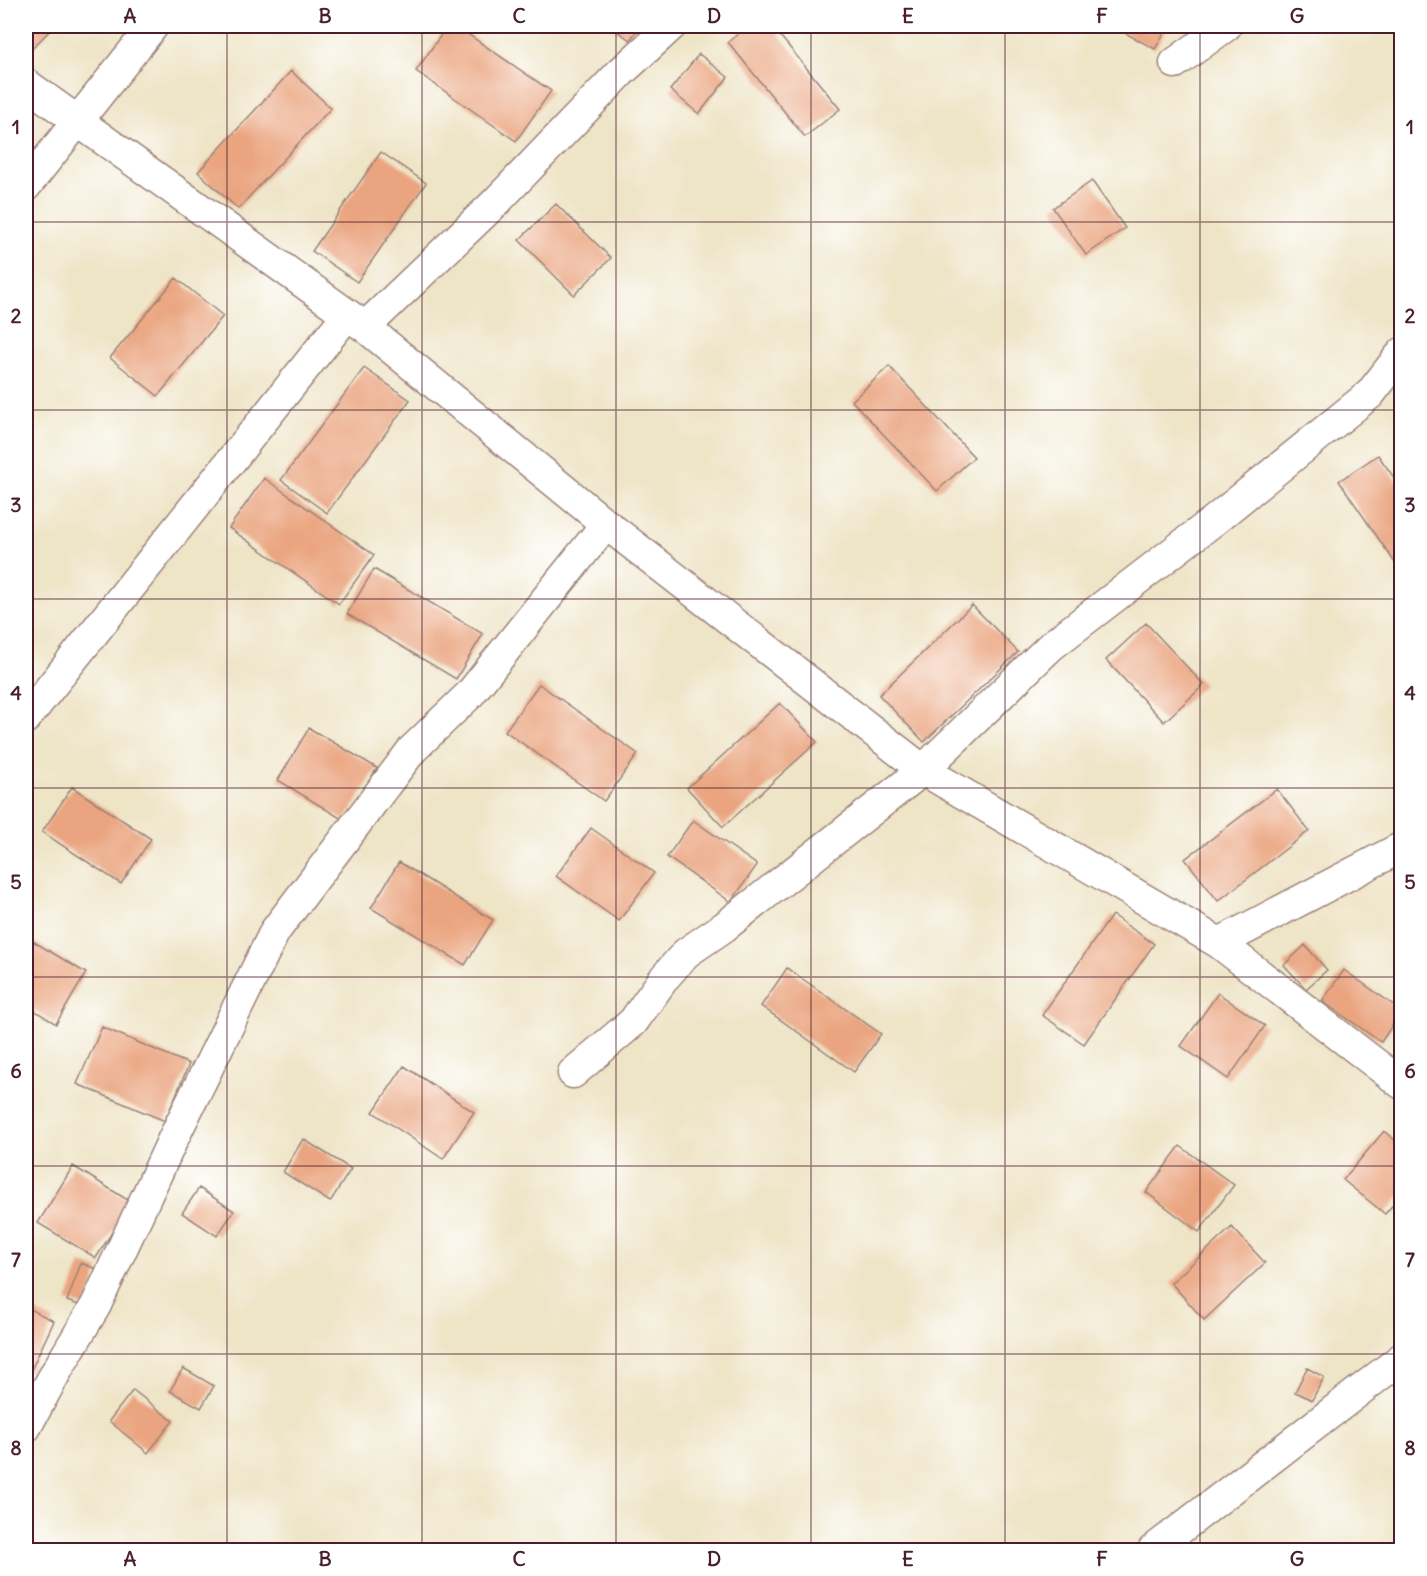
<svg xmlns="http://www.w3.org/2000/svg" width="1427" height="1576" font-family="Delius,sans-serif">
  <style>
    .building { fill: #eaa47f }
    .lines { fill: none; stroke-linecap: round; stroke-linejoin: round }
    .street-casing { stroke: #9c8278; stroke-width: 33 }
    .street { stroke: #fff; stroke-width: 30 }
    .grid { fill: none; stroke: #4a1f2b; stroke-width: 1.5; stroke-opacity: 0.55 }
    .neatline { fill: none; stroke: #4a1f2b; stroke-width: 2 }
    .grid-label { font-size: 20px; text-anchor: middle; font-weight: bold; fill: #4a1f2b }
  </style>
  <rect width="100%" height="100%" fill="#fff"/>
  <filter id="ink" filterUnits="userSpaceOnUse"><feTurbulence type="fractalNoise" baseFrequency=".0167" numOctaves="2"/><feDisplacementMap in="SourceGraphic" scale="12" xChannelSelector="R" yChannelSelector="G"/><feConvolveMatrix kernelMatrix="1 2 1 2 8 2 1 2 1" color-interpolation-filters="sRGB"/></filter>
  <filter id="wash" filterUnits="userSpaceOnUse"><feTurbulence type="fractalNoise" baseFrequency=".008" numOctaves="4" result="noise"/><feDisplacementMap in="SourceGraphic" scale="24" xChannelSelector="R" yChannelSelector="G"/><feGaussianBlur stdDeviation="1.35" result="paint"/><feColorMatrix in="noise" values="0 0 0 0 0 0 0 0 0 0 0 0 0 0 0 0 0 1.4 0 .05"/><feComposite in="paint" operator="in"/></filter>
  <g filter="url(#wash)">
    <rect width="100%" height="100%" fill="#eee4c6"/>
    <g id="blocks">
      <!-- building -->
      <path class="building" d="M26 26H54L30 51 26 47Z
        M447 26H456L551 91 516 141 416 71Z
        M610 26H640L630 40Z
        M748 26H772L840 109 805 137 728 42Z
        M1112 26H1168L1155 49Z
        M699 54 728 77 699 114 670 90Z
        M291 71 331 108 238 209 198 172Z
        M381 152 426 183 357 282 312 251Z
        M1092 181 1125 228 1086 255 1053 208Z
        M556 204 611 258 574 295 519 240Z
        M176 278 223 316 158 396 110 358Z
        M889 366 974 457 937 491 852 401Z
        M364 368 410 400 327 513 281 480Z
        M1378 455 1402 489V573L1339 481Z
        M264 478 374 555 339 604 229 528Z
        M374 569 483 634 456 679 347 614Z
        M972 605 1018 652 924 742 879 695Z
        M1146 623 1204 685 1164 722 1106 660Z
        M539 684 638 754 604 801 505 731Z
        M780 703 817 742 723 827 687 788Z
        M309 728 377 768 345 821 278 780Z
        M72 787 151 839 121 884 42 832Z
        M1277 789 1309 831 1218 901 1185 859Z
        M693 820 757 865 731 902 667 857Z
        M591 828 654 873 619 921 556 876Z
        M399 862 493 920 465 965 371 908Z
        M1112 915 1154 944 1084 1044 1042 1015Z
        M26 937 86 973 56 1024 26 1005Z
        M1305 945 1327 970 1306 989 1284 965Z
        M787 968 881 1034 854 1072 761 1006Z
        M1344 970 1402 1011 1381 1042 1322 1001Z
        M1218 993 1265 1026 1228 1079 1181 1046Z
        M102 1027 189 1064 165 1121 77 1084Z
        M404 1066 474 1112 443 1159 373 1112Z
        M1384 1131 1402 1146V1194L1385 1214 1343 1180Z
        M303 1139 351 1169 330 1202 283 1172Z
        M1180 1146 1234 1185 1199 1232 1146 1192Z
        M73 1166 131 1202 96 1258 38 1223Z
        M199 1188 234 1211 217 1236 182 1213Z
        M1232 1227 1265 1263 1204 1320 1171 1283Z
        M81 1263 99 1270 85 1307 67 1301Z
        M26 1307 54 1321 30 1372 26 1369Z
        M183 1368 214 1386 201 1408 170 1391Z
        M1307 1368 1324 1377 1312 1400 1295 1392Z
        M133 1390 173 1421 148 1453 109 1421Z"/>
    </g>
  </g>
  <g filter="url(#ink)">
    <use href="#blocks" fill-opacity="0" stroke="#9c8278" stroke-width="1.5"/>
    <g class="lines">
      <!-- street casing -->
      <g class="street-casing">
        <path id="street" d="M1175 63 1226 26
          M26 84 365 327 606 524 923 770 1219 943 1402 1084
          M26 186 153 26
          M365 327 496 202 621 72 671 26
          M26 718 347 315
          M1219 943 1402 847
          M573 1073 633 1022 665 977 686 953 724 927 923 770 1051 646 1216 519 1370 394 1402 353
          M26 1427 56 1372 96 1305 173 1139 275 931 412 750 470 694 606 524
          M1153 1550 1402 1358"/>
      </g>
      <!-- street -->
      <use href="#street" class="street"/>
    </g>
  </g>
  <!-- grid -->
  <path class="grid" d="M227 26V1550M422 26V1550M616 26V1550M811 26V1550M1005 26V1550M1200 26V1550M26 222H1402M26 410H1402M26 599H1402M26 788H1402M26 977H1402M26 1166H1402M26 1354H1402"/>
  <!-- margin -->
  <rect width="1427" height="1576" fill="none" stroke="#fff" stroke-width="66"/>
  <rect x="33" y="33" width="1361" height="1510" class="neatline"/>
  <g class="grid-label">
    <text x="130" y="23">A</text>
    <text x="325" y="23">B</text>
    <text x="519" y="23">C</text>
    <text x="714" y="23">D</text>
    <text x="908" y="23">E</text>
    <text x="1102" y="23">F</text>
    <text x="1297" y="23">G</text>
    <text x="16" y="134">1</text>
    <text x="1410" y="134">1</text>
    <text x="16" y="323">2</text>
    <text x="1410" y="323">2</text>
    <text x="16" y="512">3</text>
    <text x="1410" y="512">3</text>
    <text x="16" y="700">4</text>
    <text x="1410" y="700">4</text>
    <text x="16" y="889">5</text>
    <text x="1410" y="889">5</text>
    <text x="16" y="1078">6</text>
    <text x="1410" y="1078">6</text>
    <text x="16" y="1267">7</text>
    <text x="1410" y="1267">7</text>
    <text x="16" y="1455">8</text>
    <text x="1410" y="1455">8</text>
    <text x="130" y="1566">A</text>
    <text x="325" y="1566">B</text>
    <text x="519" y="1566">C</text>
    <text x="714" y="1566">D</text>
    <text x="908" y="1566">E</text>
    <text x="1102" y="1566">F</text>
    <text x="1297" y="1566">G</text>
  </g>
</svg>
